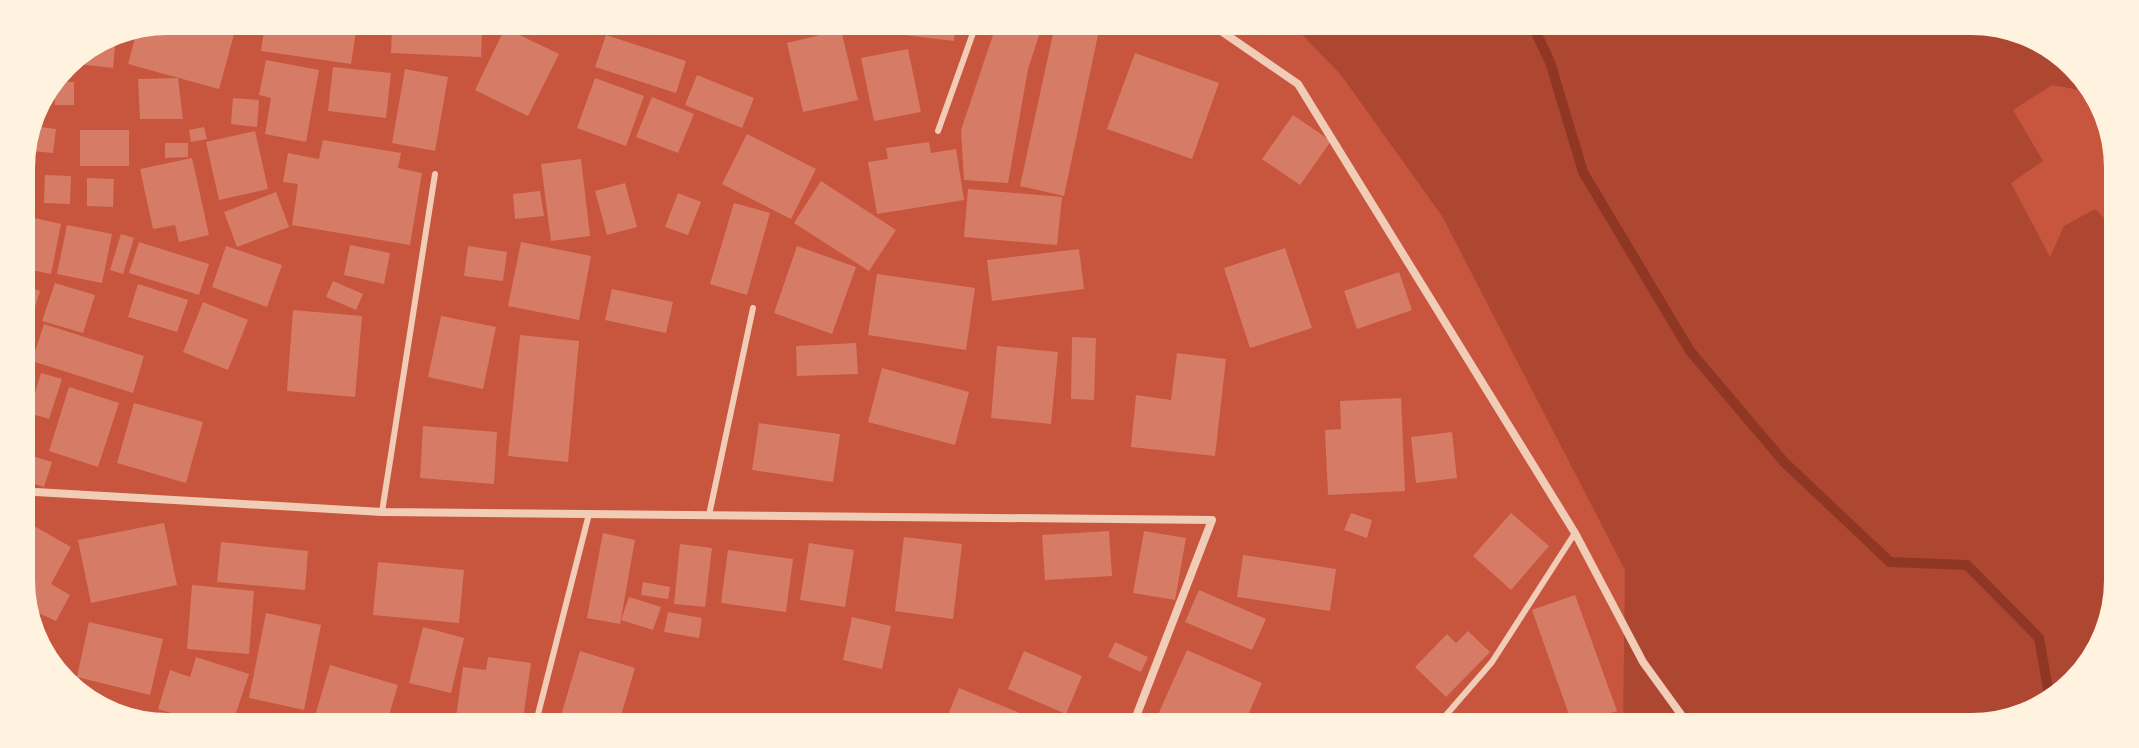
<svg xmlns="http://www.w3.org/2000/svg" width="2139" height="748" font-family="Manrope,sans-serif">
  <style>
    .green { fill: #ae4732 }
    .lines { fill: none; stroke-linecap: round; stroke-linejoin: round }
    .stream { stroke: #8f3625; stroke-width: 10 }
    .building { fill: #d67c66 }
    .service { stroke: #f1ccb7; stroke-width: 6 }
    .minor { stroke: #f1ccb7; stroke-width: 8 }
    .rim { fill: none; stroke: #fff3e0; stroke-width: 10 }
  </style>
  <rect width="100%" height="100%" fill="#c8553d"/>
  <!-- green -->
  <path class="green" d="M1289 21 2020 24 2086 68 2097 93 2052 85 2013 110 2043 161 2011 183 2050 257 2064 226 2095 209 2120 234 2115 629 2063 701 1981 732 1623 730 1625 570 1442 216 1341 75Z"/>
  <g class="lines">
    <!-- stream -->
    <path class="stream" d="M1531 22 1550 62 1583 172 1690 351 1784 462 1890 562 1967 565 2039 638 2051 706"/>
  </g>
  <!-- building -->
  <path class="building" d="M168 16H239L219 89 128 64 138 27Z
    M266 16 358 17 351 64 261 51Z
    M556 18H605L598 26 589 31 578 32 567 29Z
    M713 18 768 19 766 28Z
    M882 19H956L954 41 888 33 889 22Z
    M998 20H1044L1028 69 1008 183 964 180 961 130Z
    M1056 20 1101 21 1064 196 1020 186Z
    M392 28 482 32 481 57 391 53Z
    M505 28 559 54 528 116 475 90Z
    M841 30 858 100 803 112 787 43Z
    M116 35 113 68 61 62 67 54Z
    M606 35 686 61 676 93 595 67Z
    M908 49 921 112 874 121 861 58Z
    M1135 53 1219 83 1192 159 1107 129Z
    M266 60 319 70 306 142 265 134 271 98 259 95Z
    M333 67 391 73 386 118 328 111Z
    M405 69 448 77 435 151 392 143Z
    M697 75 754 98 742 128 685 105Z
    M178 78 183 119H140L138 79Z
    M595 78 644 96 626 146 577 128Z
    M55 82H74V105H55Z
    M652 97 694 114 678 153 636 137Z
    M233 98 259 100 257 127 231 124Z
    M1293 115 1331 141 1300 185 1262 159Z
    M33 126 56 129 53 153 31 151Z
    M204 127 207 139 191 142 189 130Z
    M80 130H129V166H80Z
    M255 131 268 189 219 200 206 142Z
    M747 134 816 169 791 219 722 184Z
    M323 140 401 153 398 168 422 173 410 245 292 225 298 184 283 182 288 153 319 159Z
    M929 142 931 153 956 149 964 200 877 214 868 162 888 159 886 148Z
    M165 143H188V157L165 158Z
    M192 158 209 235 179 242 175 225 153 229 140 169Z
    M581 159 590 236 551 241 541 164Z
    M45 175 71 176 70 204 44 203Z
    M87 178 114 179 113 207 87 206Z
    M821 181 896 230 869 271 794 223Z
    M625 183 637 227 607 235 595 191Z
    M968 189 1062 197 1057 245 964 237Z
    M540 191 544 216 515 219 513 194Z
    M276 192 289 227 237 247 224 212Z
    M678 193 701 202 688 235 665 227Z
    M734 203 770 213 747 295 710 284Z
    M21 215 61 224 51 274 17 267V235Z
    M67 225 112 234 102 283 57 274Z
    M121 234 134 238 123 274 110 270Z
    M139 242 209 264 199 295 129 273Z
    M521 242 591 256 579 320 508 306Z
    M350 245 390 253 384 284 344 275Z
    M226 246 282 265 267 307 212 287Z
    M468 246 507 252 503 281 464 276Z
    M797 246 856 267 832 334 774 313Z
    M1285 248 1312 328 1250 348 1224 268Z
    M1079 249 1084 289 992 301 987 260Z
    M1399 272 1412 310 1357 329 1344 291Z
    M877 274 975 288 966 350 868 335Z
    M333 281 363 294 356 310 326 297Z
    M17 283 40 291 18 361H17Z
    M55 283 95 295 83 333 42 321Z
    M138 284 188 300 177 332 128 317Z
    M612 289 673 302 666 333 605 320Z
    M203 302 248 320 228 370 183 352Z
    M293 310 362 316 355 397 287 391Z
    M441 316 496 327 483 389 428 377Z
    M44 324 144 356 133 393 32 361Z
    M520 335 579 341 568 462 508 456Z
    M1072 337 1096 338 1094 400 1071 399Z
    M856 343 858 374 797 376 796 346Z
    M997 346 1058 352 1051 424 991 418Z
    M1177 353 1226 359 1215 456 1131 447 1136 395 1171 400Z
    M882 368 969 392 955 445 868 422Z
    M41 373 62 379 49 419 29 413Z
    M69 387 119 403 98 467 49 451Z
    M1401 398 1405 491 1328 495 1325 430 1341 429 1340 401Z
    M134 403 203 422 186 483 117 463Z
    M759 423 840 434 833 482 752 470Z
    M423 426 497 432 494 484 420 478Z
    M1452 432 1457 478 1416 483 1411 437Z
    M19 452 52 462 44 487 18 478Z
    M1351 513 1372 520 1367 538 1344 530Z
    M1511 513 1549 546 1511 590 1473 556Z
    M18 517 71 547 51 584 70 595 56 621 19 604Z
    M164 523 177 585 91 603 78 540Z
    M1109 531 1112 576 1045 580 1042 535Z
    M1144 531 1186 538 1175 600 1133 593Z
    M603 533 635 540 620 624 587 618Z
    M904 537 962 544 953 619 895 611Z
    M221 542 308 551 305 590 217 582Z
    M809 543 854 550 845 607 800 600Z
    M680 544 712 548 705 607 674 604Z
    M728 550 793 559 786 612 721 603Z
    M1243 555 1336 569 1330 611 1237 597Z
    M378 562 464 570 459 623 373 615Z
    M643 582 670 587 668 599 641 595Z
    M192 585 254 591 249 654 187 649Z
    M1199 590 1266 619 1252 650 1185 622Z
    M1575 595 1617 711 1573 726 1532 610Z
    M629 597 661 607 653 630 621 620Z
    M668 612 702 618 699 638 664 632Z
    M266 613 321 625 304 710 249 698Z
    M21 614 36 620 30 633Z
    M852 617 891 626 882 669 843 660Z
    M89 622 163 639 150 695 77 677Z
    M423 627 464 638 451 693 409 683Z
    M1468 631 1490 652 1446 697 1415 667 1447 634 1456 643Z
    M1115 642 1148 657 1141 672 1108 657Z
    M1187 650 1262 683 1242 729 1152 728Z
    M580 651 635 668 618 726 589 719 587 726H558Z
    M1024 651 1082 676 1066 714 1008 689Z
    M196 657 249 674 232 725 206 724 158 709 170 670 190 677Z
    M488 657 531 663 522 726 455 725 463 667 486 670Z
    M330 665 398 685 386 725H333L314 719Z
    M959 688 1027 716 1022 728 943 727Z
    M242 715 272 724V725H239Z"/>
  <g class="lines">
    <!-- service -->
    <path class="service" d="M938 131 978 19
      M382 512 435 174
      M709 515 753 308
      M535 726 589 514
      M1434 729 1492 662 1575 533"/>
    <!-- minor -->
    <path class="minor" d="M1205 20 1298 84 1575 533 1643 662 1693 731
      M18 491 382 512 1212 520 1132 727 1134 728"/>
  </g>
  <!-- crop -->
  <path d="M0 0H2139V748H0ZM168 30H1971A138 138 0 0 1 2109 168V580A138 138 0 0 1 1971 718H168A138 138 0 0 1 30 580V168A138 138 0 0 1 168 30Z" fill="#fff3e0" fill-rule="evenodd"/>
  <path class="rim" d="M168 30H1971A138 138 0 0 1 2109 168V580A138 138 0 0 1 1971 718H168A138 138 0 0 1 30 580V168A138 138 0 0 1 168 30Z"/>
</svg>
